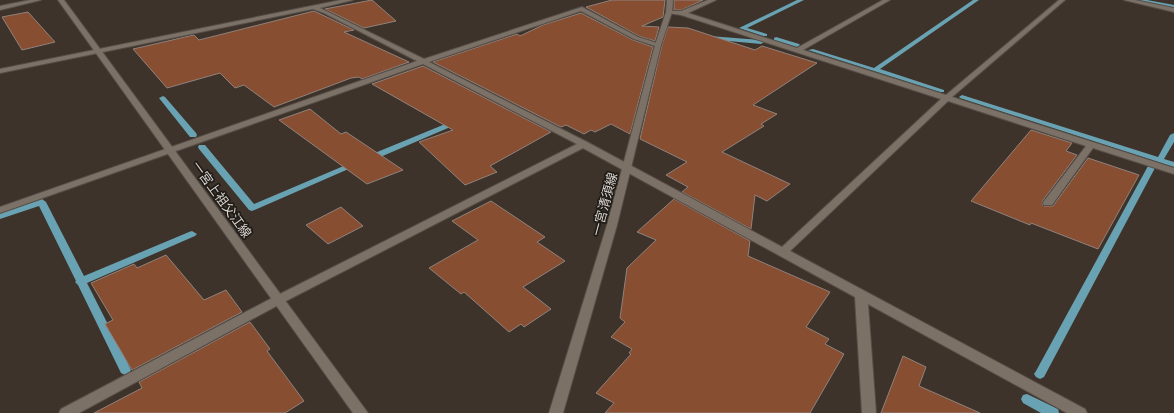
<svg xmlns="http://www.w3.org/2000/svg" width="1174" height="413" font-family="Barlow,'Noto Sans JP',sans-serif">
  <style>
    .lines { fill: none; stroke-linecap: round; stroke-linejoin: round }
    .stream { fill: #69a2b2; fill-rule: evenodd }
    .building { fill: #874e32; stroke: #90827c }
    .minor-casing { stroke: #574f48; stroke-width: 2 }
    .tertiary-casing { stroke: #574f48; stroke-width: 2 }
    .secondary-casing { stroke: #574f48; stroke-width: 2 }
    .minor { fill: #7b7167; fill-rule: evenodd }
    .tertiary { fill: #7b7167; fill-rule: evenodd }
    .secondary { fill: #7b7167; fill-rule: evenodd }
    .labels { text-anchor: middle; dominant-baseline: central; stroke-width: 3.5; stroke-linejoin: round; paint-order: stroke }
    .street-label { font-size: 13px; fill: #dad4cf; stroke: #201c18 }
  </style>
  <rect width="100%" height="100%" fill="#3d332b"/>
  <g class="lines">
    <!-- stream -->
    <path class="stream" d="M797 0H804L747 28 767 34V36H763L739 28Z
      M973 0H979L880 69 944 90V92H940L808 50 813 49 874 68Z
      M1136 0H1147L1174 5V9Z
      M709 36 761 40 764 42 761 44 707 39 706 38Z
      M776 37 799 44 800 45 797 47 774 40V38Z
      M962 95 1158 157 1170 135 1174 133V142L1164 159 1174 162V167L960 98 959 97Z
      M163 96 165 97 196 133 197 135 196 137H190L159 98Z
      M455 120H458L462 122 371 161H368L364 159 365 157Z
      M199 145H205L254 204 353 162H356L360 164 252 211 249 210 199 149 198 147Z
      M1148 166H1151L1155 168 1044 377 1040 379 1036 377 1034 374 1036 371Z
      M42 199 46 202 84 276 189 232 192 231 197 234 195 236 87 283 131 370 129 373 125 375 121 373 78 285 75 282 76 281 39 206 0 219V213Z
      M1027 394 1058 409 1059 413H1041L1023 403 1021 399 1023 395Z"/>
  </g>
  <!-- building -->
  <path class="building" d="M372 0 396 21 364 28 325 9Z
    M612 0H665L663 17 642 26 659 27 655 41 639 36 586 7Z
    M674 0H703L681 10H674Z
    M314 11 354 30 344 32 409 62 362 79 359 77 351 78 274 107 244 85 235 88 220 73 167 88 133 49 194 35 199 40Z
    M28 12 55 42 22 50 2 17Z
    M581 13 633 40 653 47 630 134 611 124 595 132 591 130 584 134 566 125 561 127 433 62 517 34 520 36 543 25Z
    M668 27 688 28 755 50 762 46 817 63 753 105 777 114 761 124 764 126 722 152 790 184 767 201 755 195 751 229 682 192 688 187 666 175 687 162 640 139 662 45Z
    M423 66 551 132 490 166 497 172 465 185 419 142 453 130 372 84Z
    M310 109 341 134 346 132 403 170 367 184 279 120Z
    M1031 130 1072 143 1066 151 1077 155 1043 200 1042 204 1044 206H1053L1088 158 1139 175 1098 249 1031 223 1030 225 971 201Z
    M674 199 750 241 748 256 830 292 806 327 829 339 825 344 844 354 810 413H605L614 403 596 393 631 354 629 353 632 349 611 337 625 322 620 318 627 268 656 240 637 232Z
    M491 201 545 237 537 242 565 261 523 287 551 309 524 327 521 324 509 332 464 292 461 294 429 268 478 240 452 221Z
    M341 207 363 226 328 244 306 225Z
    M166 255 204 300 226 290 242 312 132 370 105 324 113 320 91 283 134 264 137 268Z
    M250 322 270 349 267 351 304 401 285 413H94L142 388 139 382Z
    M903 356 926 367 919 386 980 413H881Z"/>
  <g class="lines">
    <!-- minor casing -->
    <g class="minor-casing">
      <path id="minor" d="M30 0H41L0 10V6Z
        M341 0H353L320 8 424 59 582 7 638 37 660 44 661 45 658 47 634 39 581 11 429 62 587 142 782 247 941 99 681 15 667 13V11H681L708 0H716L688 13 797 48 883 0H890L803 50 946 95 1059 0H1065L952 97 1174 168V174L1093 148 1052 205H1044L1043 203 1044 201 1086 146 948 101 790 251 1085 409 1087 413H1067L868 304 876 413H862L855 297 583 148 282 303 79 413H59L61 409 274 297 577 144 423 64 0 213V207L417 61 324 13 313 9 0 73V69Z"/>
    </g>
    <!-- tertiary casing -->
    <g class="tertiary-casing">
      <path id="tertiary" d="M1124 0H1135L1174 8V12Z"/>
    </g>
    <!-- secondary casing -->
    <g class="secondary-casing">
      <path id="secondary" d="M58 0H64L368 413H353Z
        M667 0H673L672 12 661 45 617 225 563 413H549L607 225 655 45 666 12Z"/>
    </g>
    <!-- minor -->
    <use href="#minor" class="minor"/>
    <!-- tertiary -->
    <use href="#tertiary" class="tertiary"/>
    <!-- secondary -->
    <use href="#secondary" class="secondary"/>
  </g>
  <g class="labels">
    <!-- street labels -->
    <g class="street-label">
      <text transform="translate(222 199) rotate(54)">一宮上祖父江線</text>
      <text transform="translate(604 204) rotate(-75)">一宮清須線</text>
    </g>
  </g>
</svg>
